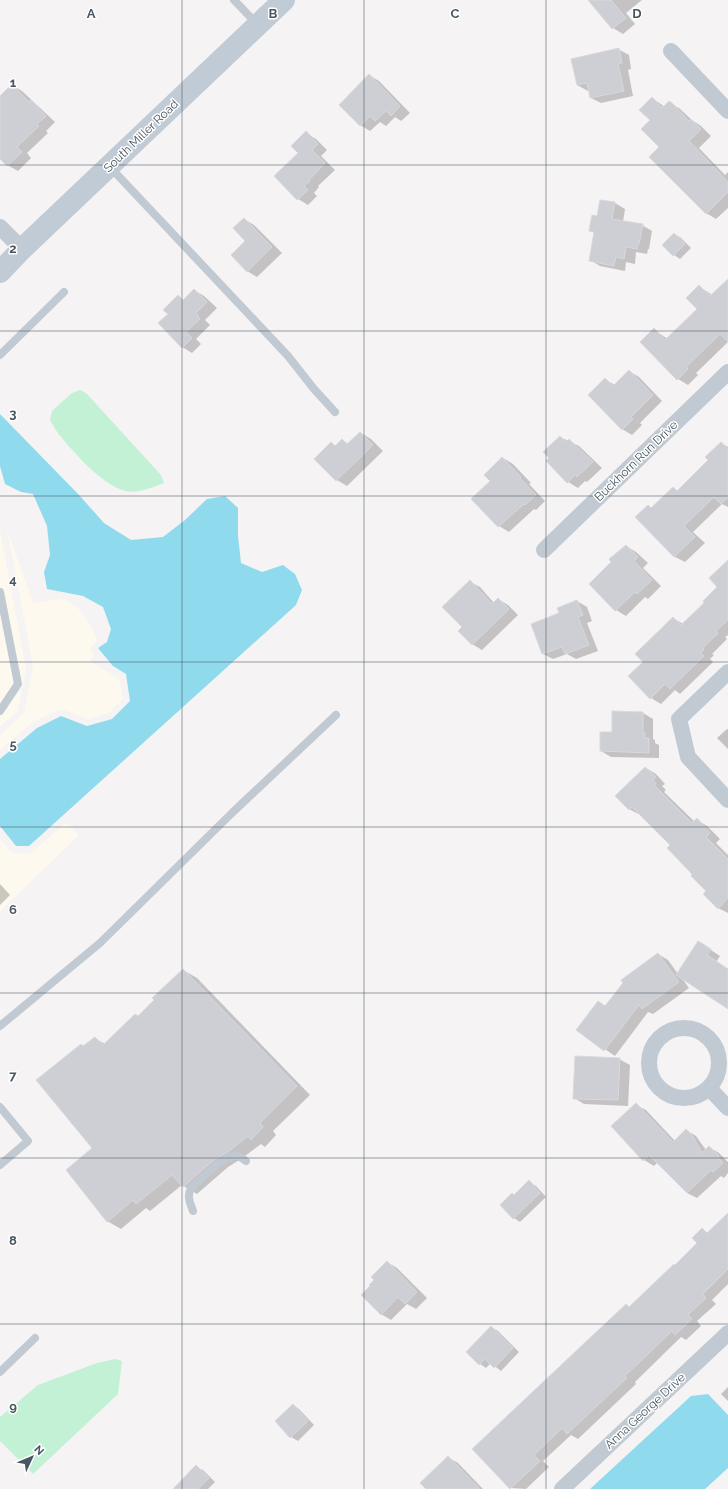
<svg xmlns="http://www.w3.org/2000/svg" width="728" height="1489" font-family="Raleway,sans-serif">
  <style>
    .commercial { fill: #fdf9ef }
    .green { fill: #c3f1d5 }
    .water { fill: #90daee }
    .shadow { fill: #0003 }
    .building { fill: #cdcfd5; stroke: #d7d9de }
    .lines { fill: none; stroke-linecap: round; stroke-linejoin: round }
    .lane { stroke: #c1cad2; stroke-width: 8 }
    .street { stroke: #c1cad2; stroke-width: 16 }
    .secondary { stroke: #c1cbd6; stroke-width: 22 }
    .grid { fill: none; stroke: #4a5661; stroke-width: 1; stroke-opacity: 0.55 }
    .labels { text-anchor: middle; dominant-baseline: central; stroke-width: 3; stroke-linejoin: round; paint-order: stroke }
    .street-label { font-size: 12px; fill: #4a5661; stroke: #fff }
    .grid-label { font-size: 13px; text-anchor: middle; font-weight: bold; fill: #4a5661; stroke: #fff; stroke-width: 3; stroke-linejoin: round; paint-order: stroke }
  </style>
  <rect width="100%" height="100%" fill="#f5f3f3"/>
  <!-- commercial -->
  <path class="commercial" d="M7 529 33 603 59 599 67 600 79 609 88 621 97 638V641L91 647V651L94 655 91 661 119 679 123 699 109 713 88 719 64 710H58L32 723 0 750V735L24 713 33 666Z
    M0 530 26 668 18 711 0 727Z
    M66 822 79 835 0 912V838L11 852 27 854 31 853Z"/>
  <!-- green -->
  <path class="green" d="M80 390 86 393 161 475 164 483C154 487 137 494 125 491 103 485 76 455 62 438 57 433 54 426 50 420L52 411 72 393Z
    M115 1359 122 1361 118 1394 33 1474 0 1441V1417L38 1385 97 1363Z"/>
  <!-- water -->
  <path class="water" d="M0 414 79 495 104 523 131 540 163 537 185 520 207 499 225 496 238 508V536L241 563 262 572 283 565 295 574 302 590 296 605 29 846H16L0 826V759L37 728 61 716 87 726 112 719 130 701 126 674 113 666 98 648 107 642 111 629 103 607 83 596 47 589 44 572 50 555 47 526 33 494 21 492 5 484 0 466Z
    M708 1394 728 1415V1468L705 1489H590L691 1396Z"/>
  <!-- shadow -->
  <path class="shadow" d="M589 0H642L626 13 635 24 623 34 613 28Z
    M618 49 629 55 631 69 628 70 633 96 601 103 591 98 589 90 588 91 577 85Z
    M369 75 379 81 410 113 401 121 395 117 386 126 380 122 370 131 360 125Z
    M12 85 22 91 55 122 46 131 48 133 27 153 31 158 18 171 7 165 0 158V122Z
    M652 98 665 107 669 103 679 108 692 120 701 126 711 136 699 148 725 175 728 172V208L716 219 706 213 660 147 651 120Z
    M306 133 316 139 327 150 321 156 335 170 318 186 319 187 314 193 317 196 308 205 298 199 275 176 299 153Z
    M601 201 615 203 625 209 623 222 642 225 652 231 649 249H648L647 254 636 252 635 264 626 262 625 271 600 266 590 260 595 233 590 230 598 217Z
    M244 219 254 225 282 253 257 277 247 271Z
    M675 234 681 238 691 248 680 259 674 255Z
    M728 280V342L696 373 698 375 688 385 678 379 654 330 668 339 698 309 699 286 712 295Z
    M194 290 204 296 217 308 205 320 210 325 196 339 201 344 192 353 182 347 169 314 178 297 184 300Z
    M629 371 639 377 662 401 640 423 642 425 632 435 622 429 606 380 615 385Z
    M361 433 371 439 383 451 347 486 337 480 332 443 336 446 342 440 349 444Z
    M560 437 579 446 602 468 587 482 585 481 578 488 568 482Z
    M721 443 728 447V507L722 504 693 532 705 543 685 562 675 557 637 517 652 509 673 488 679 491 710 460Z
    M503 458 513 464 531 483 529 484 545 501 536 510 534 509 509 532 499 526 473 499 491 481Z
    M626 546 636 552 648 563 643 568 661 586 648 599 645 597 626 616 616 610 613 562Z
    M728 569V635L725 637 727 639 712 654 714 655 710 659 713 662 680 694 675 690 661 704 651 698 645 662 673 618 683 624 705 603 719 587Z
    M470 582 480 587 494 603 498 599 508 605 518 615 482 650 472 644 463 627Z
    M577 601 587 607 592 621 587 623 598 651 576 659 567 654 553 659 543 654 561 614Z
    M613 712 643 713 653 719V739L655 740V743L659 745V758L611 757 601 751 613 733Z
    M727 729H728V749L717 738Z
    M646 768 656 774 665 784 662 786 666 790 664 792 695 822 697 820 707 826 720 839 716 843 728 855V913L718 908 671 845 641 814 640 815 629 809Z
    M0 884 10 895 0 905Z
    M708 948 720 956 716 962 728 969V1008L681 977 689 988 653 1014 648 1012 615 1056 577 1030 606 1007 658 954 668 960 678 974Z
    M183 970 197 978 310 1095 273 1131 276 1135 265 1147 261 1144 241 1159 228 1167 197 1194 182 1185 150 1211 146 1208 121 1229 107 1221 93 1148 84 1047 95 1038 105 1044 139 1017Z
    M619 1059 630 1065 628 1106 584 1104 574 1098Z
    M636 1105 646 1110 675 1141 686 1130 696 1136 706 1150 709 1147 719 1153 728 1162V1173L724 1178 721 1176 697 1198 687 1193 658 1162 654 1166 644 1160Z
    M529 1182 536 1186 546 1197 520 1222 514 1218 501 1205 514 1196Z
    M728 1213V1284L712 1300 716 1304 697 1321 701 1326 686 1340 681 1337 635 1382 636 1384 578 1439 571 1435 543 1461 549 1467 526 1489 511 1488 627 1305 630 1307 676 1266 698 1243 702 1230 708 1233Z
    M387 1262 397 1268 427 1298 416 1309 407 1304 391 1320 381 1314Z
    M491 1327 498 1331 519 1352 501 1371 491 1363 486 1368 480 1364 467 1352Z
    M728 1387V1401L721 1394Z
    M293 1405 299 1409 314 1425 298 1441 291 1437Z
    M448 1457 458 1463 483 1489H427Z
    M196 1467 203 1470 215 1482 208 1489H174Z"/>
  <!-- building -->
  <path class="building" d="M588 0H611L626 18 612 29Z
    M619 48 622 63 618 64 624 91 590 98 587 83 577 85 571 59Z
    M369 74 400 106 391 116 386 111 375 121 370 116 360 126 339 105Z
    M12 84 29 102 31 100 46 116 37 124 39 126 17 147 22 152 7 166 0 159V96Z
    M652 97 662 108 669 101 672 103 689 121 691 119 701 129 689 141 728 182V192L706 214 649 157 659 147 641 129 650 120 639 110Z
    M306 131 318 144 312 150 325 163 309 180 310 181 304 186 308 190 297 200 274 176 298 153 291 146Z
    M600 200 615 202 612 219 643 224 639 244H638L637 249 626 247 624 259 616 257 614 266 589 261 594 232 589 231 592 215 597 216Z
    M244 218 272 247 247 272 231 255 245 241 233 228Z
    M674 233 685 244 673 256 662 245Z
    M728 279V342L720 334 686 367 688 369 677 380 640 342 654 328 665 340 697 309 686 298 699 285 710 296Z
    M194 289 207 302 196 313 200 319 186 332 192 338 182 348 158 323 168 314 163 310 178 295 183 300Z
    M629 370 653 395 631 417 633 419 622 430 588 395 605 378 613 386Z
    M360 432 373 445 336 481 314 459 331 442 335 446 342 439 347 444Z
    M560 436 566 442 569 439 593 462 577 477 575 475 567 483 546 461 549 458 543 452Z
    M721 442 728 449V497L721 504 714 497 684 526 695 537 674 557 635 517 648 505 651 508 673 487 677 491 708 460 705 457Z
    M502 457 521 477 520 478 536 495 525 505 524 504 498 527 471 499 490 481 484 475Z
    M626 545 638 557 634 561 652 580 637 594 635 592 615 611 589 584 611 562 609 559Z
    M728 560V620L716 631 718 633 703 648 704 649 701 653 704 656 670 689 665 684 650 699 628 676 643 662 635 654 673 617 681 625 704 603 703 601 717 587 709 578Z
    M470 580 492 604 498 598 509 609 472 645 458 631 462 627 442 607Z
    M577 600 583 615 578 617 589 645 565 654 562 647 542 654 531 624 559 613 557 608Z
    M612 711 643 712V733H645V738H649V753L600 751V732H612Z
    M645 767 656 777 653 780 656 784 654 785 692 823 697 818 710 833 706 837 728 859V898L718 909 703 894 706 891 691 876 692 874 667 848 670 845 632 807 629 810 615 796Z
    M698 941 711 949 707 955 728 969V1009L676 975Z
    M658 953 679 982 642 1009 639 1005 604 1051 576 1030 598 1001 605 1006 623 983 621 980Z
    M183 969 297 1086 260 1123 263 1127 251 1140 248 1136 228 1152 215 1159 183 1187 172 1175 136 1204 133 1200 107 1222 66 1170 92 1148 36 1080 81 1044 83 1046 95 1037 103 1045 135 1014 138 1016 154 1000 152 998Z
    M575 1056 620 1058 618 1100 573 1099Z
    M636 1103 673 1142 686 1129 692 1135 702 1153 709 1146 719 1156 718 1157 723 1163 713 1172 711 1170 687 1193 649 1155 643 1161 611 1126Z
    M529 1180 540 1193 513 1219 500 1205 512 1193 514 1195Z
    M728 1213V1269L703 1294 706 1298 688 1315 692 1319 675 1335 672 1331 625 1376 627 1378 567 1434 562 1428 534 1455 540 1461 510 1489 472 1449 626 1304 629 1307 674 1264 675 1265 697 1243 692 1238 702 1228 707 1233Z
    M387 1261 417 1292 405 1304 398 1297 381 1315 361 1295 370 1286 369 1285 374 1280 371 1277Z
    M491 1326 513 1348 494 1368 485 1359 479 1365 466 1352Z
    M293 1404 308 1421 290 1438 275 1421Z
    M448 1456 480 1489H426L420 1483Z
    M196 1465 209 1478 198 1489H173Z"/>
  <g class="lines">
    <!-- lane -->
    <path class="lane" d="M234 0 257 24
      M110 167 288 356 314 389 335 412
      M0 355 64 292
      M0 592 18 684 0 711
      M0 1026 100 943 233 812 336 715
      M0 1107 28 1141 0 1165
      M193 1211C190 1202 186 1196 192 1187 202 1179 222 1156 235 1156 240 1156 243 1159 246 1161
      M0 1372 35 1338"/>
    <!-- street -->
    <path class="street" d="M671 51 728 111
      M0 227 13 240 23 248
      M544 550 728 372
      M728 672 679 719 688 757 728 800
      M649 1063a35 35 0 1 1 70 0a35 35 0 1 1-70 0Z
      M709 1088 728 1108
      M562 1489 728 1333"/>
    <!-- secondary -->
    <path class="secondary" d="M0 272 23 248 284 0"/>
  </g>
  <!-- grid -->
  <path class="grid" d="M182 0V1489M364 0V1489M546 0V1489M0 165H728M0 331H728M0 496H728M0 662H728M0 827H728M0 993H728M0 1158H728M0 1324H728"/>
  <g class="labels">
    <!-- street labels -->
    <g class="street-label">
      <text transform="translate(141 136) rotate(-44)">South Miller Road</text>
      <text transform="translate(636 461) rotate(-44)">Buckhorn Run Drive</text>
      <text transform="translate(645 1411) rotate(-43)">Anna George Drive</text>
    </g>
  </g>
  <g class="grid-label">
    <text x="91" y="18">A</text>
    <text x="273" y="18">B</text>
    <text x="455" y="18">C</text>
    <text x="637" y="18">D</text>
    <text x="13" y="87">1</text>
    <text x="13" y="253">2</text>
    <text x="13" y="418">3</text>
    <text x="13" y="584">4</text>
    <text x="13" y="749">5</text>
    <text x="13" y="914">6</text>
    <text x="13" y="1080">7</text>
    <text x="13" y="1245">8</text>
    <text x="13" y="1411">9</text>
  </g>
  <!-- north arrow -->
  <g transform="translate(32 1457) rotate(46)" stroke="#ffffff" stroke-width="3" paint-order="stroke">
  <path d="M0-3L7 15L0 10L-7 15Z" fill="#4a5661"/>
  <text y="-6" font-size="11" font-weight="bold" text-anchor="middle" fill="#4a5661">N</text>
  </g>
</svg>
